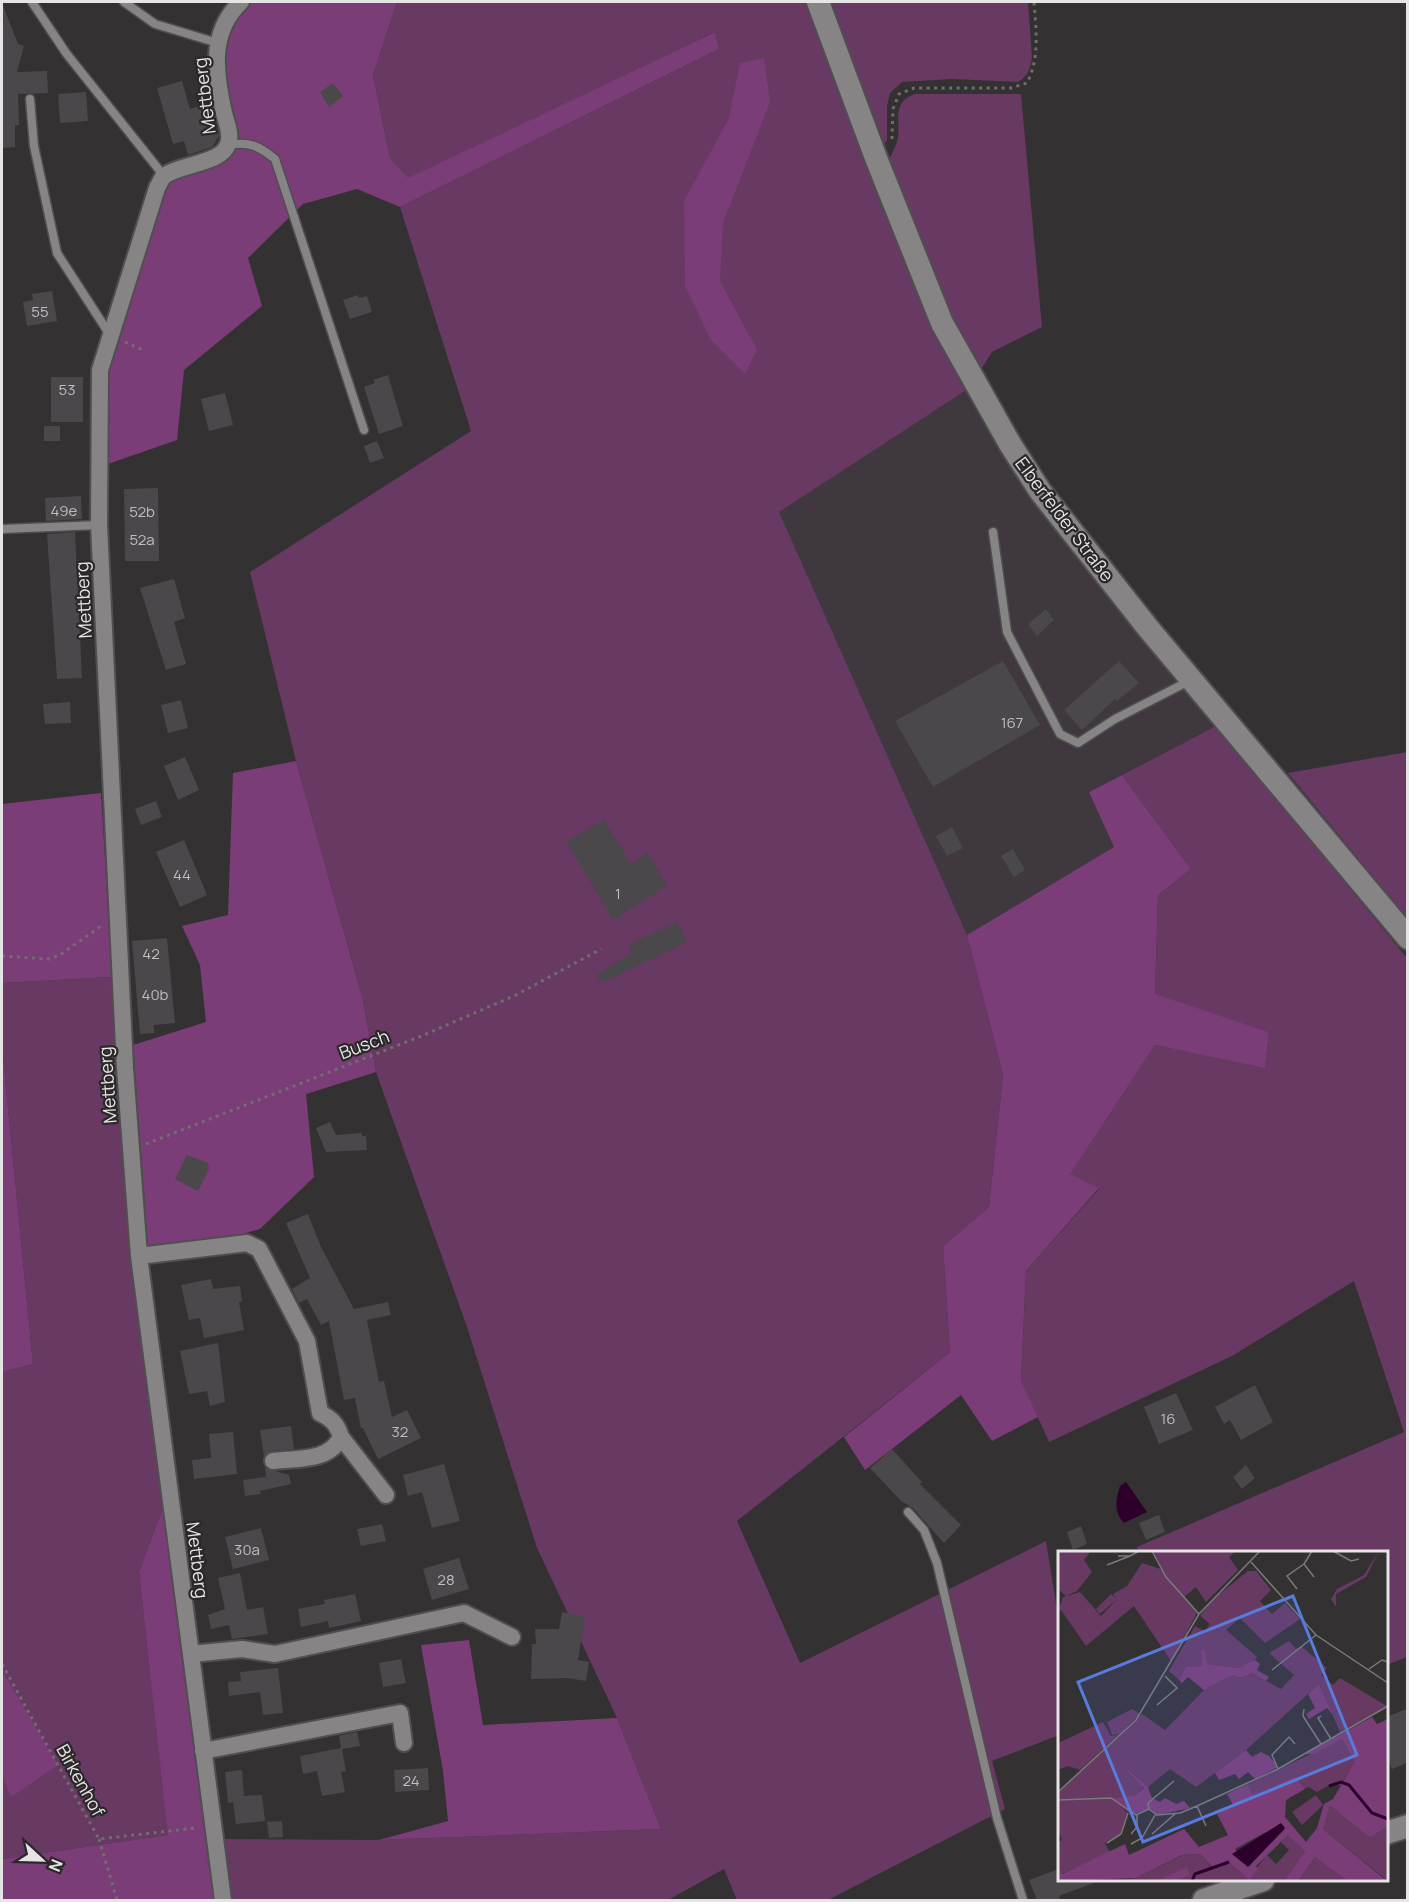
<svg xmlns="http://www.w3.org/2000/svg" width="1409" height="1902" font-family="Manrope,sans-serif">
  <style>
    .built { fill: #3f383f }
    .green { fill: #673963 }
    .forest { fill: #7b3d77 }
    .water { fill: #2d002c }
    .building { fill: #4a484a }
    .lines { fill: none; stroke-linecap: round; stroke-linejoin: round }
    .service-casing { stroke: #504e50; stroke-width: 11 }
    .minor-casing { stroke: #504e50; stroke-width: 20 }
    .secondary-casing { stroke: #504e50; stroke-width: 26 }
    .path { stroke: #706d6f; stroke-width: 3; stroke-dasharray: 3 4.5; stroke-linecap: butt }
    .service { stroke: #878486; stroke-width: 8 }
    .minor { stroke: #878486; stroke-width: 16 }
    .secondary { stroke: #878486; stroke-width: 22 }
    .labels { text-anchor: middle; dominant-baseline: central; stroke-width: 4.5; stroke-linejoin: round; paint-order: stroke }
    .number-label { font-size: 15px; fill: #bfbdbe }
    .street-label { font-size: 18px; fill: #e6e4e5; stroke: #2a2829 }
    .inset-river { fill: none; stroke: #2d002c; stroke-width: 3 }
    .inset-road { fill: none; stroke: #7b797a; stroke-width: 1.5 }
    .view { fill: #597bdc; fill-opacity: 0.15; stroke: #597bdc; stroke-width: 3 }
    .inset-edge { fill: none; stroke: #e6e4e5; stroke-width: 3 }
  </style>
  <rect width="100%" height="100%" fill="#343133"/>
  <!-- built -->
  <path class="built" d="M968 389 1216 726 1089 792 1115 847 967 935 778 511Z"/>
  <!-- green -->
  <path class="green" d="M397 2H807L882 208 968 389 779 512 967 935 1003 1075 989 1207 943 1246 950 1352 737 1521 800 1663 1046 1541 1059 1622V1735L992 1761 1005 1809 828 1900H737L724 1869 668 1900H232L223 1839 379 1840 661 1829 617 1718 537 1548 466 1324 376 1072 363 1000 296 761 250 572 471 431 400 207 719 49 715 32 407 179 390 158 373 75Z
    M829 2H1028L1032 58C1030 69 1028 76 1018 82L952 79 902 82 890 93 887 106V141L882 145Z
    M915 94H1021L1042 327 992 352 980 371 941 294 888 161C892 154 896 146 898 138 900 119 892 102 915 94Z
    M1216 726 1407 958V1657L1387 1665 1386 1552H1138L1137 1547 1404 1432 1354 1281 1232 1356 1049 1442 1021 1380 1026 1271 1099 1189 1069 1174 1155 1045 1265 1067 1269 1032 1155 995 1158 895 1191 869 1122 775Z
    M1407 752H1408L1407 918 1288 773Z
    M112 977 123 1149 164 1505 139 1572 169 1835 2 1859V1372L33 1364 2 1047V983Z"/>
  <!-- forest -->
  <path class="forest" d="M247 2H397L373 75 390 158 408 178 715 32 719 49 400 207 357 189 303 204 248 258 262 306 184 370 177 440 108 464 107 361 160 194 170 179 222 160 225 31Z
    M764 58 770 102 723 223 720 281 757 350 745 374 711 340 685 286 684 201 729 118 740 63Z
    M296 761 363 1000 376 1072 306 1094 314 1177 260 1229 149 1260 133 1045 206 1022 200 965 182 926 228 915 233 773Z
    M1122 775 1191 869 1158 895 1155 994 1269 1032 1265 1068 1155 1045 1070 1174 1099 1188 1026 1271 1021 1380 1038 1417 992 1441 961 1395 865 1470 844 1437 950 1352 943 1246 989 1207 1003 1075 967 935 1114 847 1089 792Z
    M101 793 112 977 2 983V804Z
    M2 1047 33 1364 2 1372Z
    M164 1505 214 1900H2V1859L168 1835 139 1572Z
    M469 1640 483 1725 617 1718 661 1829 379 1840 448 1821 443 1771 421 1645Z
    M4 1674 58 1765 11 1797 2 1775V1676Z"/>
  <!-- water -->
  <path class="water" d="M1126 1482 1147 1512 1124 1523C1113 1512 1116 1499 1120 1486Z"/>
  <!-- building -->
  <path class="building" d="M2 3 18 44 24 46 17 72 47 71 48 93 18 94 19 125H15V147L2 148Z
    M182 81 190 109 202 105 203 109 212 106 219 136 212 147 188 155 184 141 173 144 157 88Z
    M333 83 343 96 329 107 320 92Z
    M86 92 88 121 60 123 58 94Z
    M52 291 57 321 27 326 23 302 33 300 32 294Z
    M358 295 359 298 367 296 372 312 350 319 343 300Z
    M388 375 403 426 379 434 364 387 375 383 373 380Z
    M51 377H83V422H51Z
    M225 393 233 425 209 431 201 399Z
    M44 426H60V441H44Z
    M377 441 384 458 370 463 364 446Z
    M158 488 159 561H125L124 489Z
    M81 496 82 519 46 521 45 498Z
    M75 532 82 678 57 679 47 534Z
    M174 579 185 618 174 622 186 664 166 670 140 588Z
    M1046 609 1054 620 1037 636 1028 624Z
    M1003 661 1040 725 933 787 895 721Z
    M1119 661 1139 683 1117 701 1115 699 1082 730 1064 710Z
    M181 700 188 728 168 733 161 705Z
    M70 702 71 723 45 724 43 704Z
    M185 757 199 790 178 800 164 766Z
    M156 801 162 817 141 825 135 809Z
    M604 820 631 864 648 852 667 886 613 920 566 841Z
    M952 827 963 848 947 856 936 836Z
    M184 840 207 895 180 907 156 852Z
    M1013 849 1025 870 1014 877 1001 856Z
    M677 922 687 942 601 983 597 975 633 952 629 945Z
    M167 938 175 1023 154 1025V1033L140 1034 132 941Z
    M330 1122 336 1135 362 1133V1136H366L367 1150 326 1152 316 1128Z
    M187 1155 208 1163 209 1169 198 1191 175 1179Z
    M308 1214 321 1247 354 1309 388 1302 391 1315 367 1320 379 1382 384 1381 392 1417 407 1410 421 1438 378 1459 363 1428H361L355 1398 344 1400 329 1321 321 1325 307 1299 299 1303 292 1289 310 1278 286 1223Z
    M211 1279 213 1289 240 1286 242 1301 239 1302 244 1330 204 1338 200 1318 189 1320 181 1285Z
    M218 1343 225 1402 210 1406 207 1391 189 1394 180 1351Z
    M1255 1385 1273 1422 1241 1440 1230 1420 1224 1424 1215 1407Z
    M1176 1393 1193 1430 1159 1444 1144 1407Z
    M291 1426 294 1449 271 1451 264 1456 260 1430Z
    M233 1432 237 1474 194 1479 192 1460 211 1458 209 1434Z
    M892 1449 922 1482 920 1484 961 1525 944 1543 913 1508 901 1501 870 1468Z
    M444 1464 460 1521 432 1528 422 1492 408 1496 403 1475Z
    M1246 1465 1255 1478 1242 1489 1233 1477Z
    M265 1468 289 1475 291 1484 260 1491 261 1494 245 1496 243 1480 266 1477Z
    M1159 1515 1165 1532 1146 1540 1139 1523Z
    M382 1524 386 1541 361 1546 357 1529Z
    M1081 1526 1087 1544 1073 1550 1067 1532Z
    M261 1528 269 1560 233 1569 225 1537Z
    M459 1558 469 1589 432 1600 423 1569Z
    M240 1573 247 1610 263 1607 268 1634 232 1639 229 1625 211 1629 208 1615 225 1609 218 1578Z
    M355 1594 361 1621 329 1628 328 1621 301 1627 298 1609 325 1604 324 1600Z
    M562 1612 585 1617 578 1660 589 1662 586 1681 567 1678 531 1679 532 1644H536L535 1629H559Z
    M401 1659 406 1683 383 1687 379 1663Z
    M278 1668 283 1713 263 1715 260 1692 229 1696 228 1682 241 1681 240 1672Z
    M1407 1709V1763L1392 1769 1386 1754V1717Z
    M357 1732 360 1746 342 1749 346 1771 341 1772 345 1792 322 1796 317 1771 303 1774 300 1756 341 1748 339 1736Z
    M428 1768 429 1790 395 1792 394 1770Z
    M242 1770 244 1796 262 1795 265 1821 236 1824 233 1802 228 1803 225 1772Z
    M282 1821 283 1837 269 1838 267 1822Z
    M1059 1869V1880L1099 1881 1059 1896 1061 1900H1037L1029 1880Z"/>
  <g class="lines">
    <!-- service casing -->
    <g class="service-casing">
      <path id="service" d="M32 2 66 53 164 176
        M124 2 155 24 218 43
        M30 99 34 146 57 253 110 335
        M228 145C249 141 259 146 275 159L364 430
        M2 529 99 525
        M993 532 1007 632 1060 734 1078 743 1115 719 1191 680
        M908 1512 924 1530 937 1563 997 1818 1023 1900"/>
    </g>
    <!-- minor casing -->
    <g class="minor-casing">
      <path id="minor" d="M139 1256 247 1243 259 1249 307 1341 320 1413C332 1419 337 1424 341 1437 329 1462 297 1458 273 1461
        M341 1437 386 1495
        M191 1654 242 1649 275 1654 464 1613 512 1637
        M203 1751 400 1713 404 1743
        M223 1900 139 1256 125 1068 99 525 100 370 157 188C159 185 161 179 164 176 179 164 222 164 228 144 232 134 226 122 224 113 215 73 209 32 241 2"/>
    </g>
    <!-- secondary casing -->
    <g class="secondary-casing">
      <path id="secondary" d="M818 2 876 158 942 323 1010 444 1040 491 1148 628 1408 938
        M1386 1833 1408 1826
        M1204 1900 1263 1880"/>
    </g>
    <!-- path -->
    <path class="path" d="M892 139 893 109 899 94 914 88H1011L1027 83C1040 58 1036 29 1034 2
      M125 342 143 350
      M2 956 49 959 60 955 101 926
      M146 1144 419 1037 516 995 601 949
      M2 1664 99 1839 196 1828
      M99 1839 117 1900"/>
    <!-- service -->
    <use href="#service" class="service"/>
    <!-- minor -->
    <use href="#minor" class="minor"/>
    <!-- secondary -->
    <use href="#secondary" class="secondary"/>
  </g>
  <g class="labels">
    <!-- number labels -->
    <g class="number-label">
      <text x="40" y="311">55</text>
      <text x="67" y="389">53</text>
      <text x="64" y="510">49e</text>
      <text x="142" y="511">52b</text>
      <text x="142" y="539">52a</text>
      <text x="1012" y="722">167</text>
      <text x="182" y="874">44</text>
      <text x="618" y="893">1</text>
      <text x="151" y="953">42</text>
      <text x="155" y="994">40b</text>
      <text x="1168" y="1418">16</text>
      <text x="400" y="1431">32</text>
      <text x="247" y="1549">30a</text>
      <text x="446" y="1579">28</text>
      <text x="411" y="1780">24</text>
    </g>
    <!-- street labels -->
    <g class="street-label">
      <text transform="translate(204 96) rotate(-97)">Mettberg</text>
      <text transform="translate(1065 519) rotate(53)">Elberfelder Straße</text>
      <text transform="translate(83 600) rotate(-93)">Mettberg</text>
      <text transform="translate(364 1044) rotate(-21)">Busch</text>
      <text transform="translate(107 1085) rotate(-94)">Mettberg</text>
      <text transform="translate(198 1560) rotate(83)">Mettberg</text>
      <text transform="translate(81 1780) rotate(61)">Birkenhof</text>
    </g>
  </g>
  <!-- overview -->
  <g transform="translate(1058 1551)">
    <rect width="330" height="330" fill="#343133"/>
    <path d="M0 0H33L26 9 34 21 19 40 8 45 0 38ZM95 0H178L171 6 180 19 148 51 138 36 126 46 108 26ZM321 0 308 26 278 43V56L273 48 279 38 306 24ZM84 12 103 18 139 62 113 110 76 55 28 95 3 59 0 61 5 46 22 41 43 65 59 48 42 63 38 58 53 43 58 47 55 43 69 35ZM190 20H198L213 39 202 50 214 63 227 52 242 68 207 92 182 67 168 79 199 106 194 112 181 117 150 113 147 100H143L144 115 128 117 121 129 111 120 137 75 147 80 152 73 142 65 154 49ZM231 90 238 98 243 95 269 117 263 124 275 134 282 127 329 155 282 181 261 133 188 199 138 236 112 218 90 236 57 207 86 236 76 245 58 250 69 262 62 283 47 292 52 302 3 323 0 316V292L4 289 0 278V242L84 163 107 179 146 139 176 124 182 127 194 122 223 138 236 124 211 102ZM74 158 82 163 62 183 54 184 49 171ZM45 171 53 185 60 184 22 219 10 215 0 219V192ZM284 188 298 211 282 235 277 231 259 241 251 236 247 238 237 225 196 246 190 233ZM258 244 265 254 244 274 234 261ZM272 253 312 287 330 275V330L265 278ZM230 283 247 300 226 330H118L132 324 128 317 98 330H59L78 327 125 304 142 303 155 318 170 310 193 324 209 304 218 313 231 299 223 291ZM257 306 275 316 290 330H240Z" fill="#673963"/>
    <path d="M147 99 150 113 181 117 197 109 202 113 199 119 211 126 208 130 194 122 182 127 176 124 146 139 130 126 124 132 121 129 128 116 144 115 143 100ZM261 133 275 164 269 157 251 168 248 163 257 157 250 143ZM314 166 319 173 330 168V275L312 287 272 254 265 278 329 330H290L257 306 240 330H226L247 300 230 284 198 315 200 318 191 329 170 310 156 318 142 303 124 304 78 327 2 330 0 327V316L4 323 67 293 71 304 126 278 141 296 170 284 159 263 175 254 169 243 190 233 196 246 237 225 247 238 228 249 227 266 248 291 259 277 266 253 275 248 297 211 284 188 256 203H247ZM227 278 191 315 177 298 206 282ZM188 199 194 206 203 201 211 205 220 216 197 228 190 221 181 228 177 223 161 229 157 222ZM57 207 90 236 94 247 102 251 107 247 118 253 126 250 132 257 99 264 93 258 76 263 70 261 53 247 76 245 86 237ZM129 316 132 324 118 330H98Z" fill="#7b3d77" fill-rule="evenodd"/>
    <path d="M223 272 227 277 190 316 174 303Z" fill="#2d002c"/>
    <path class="inset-river" d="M271 235 283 231 291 234 314 262 330 268M134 330 137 323 171 311"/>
    <path class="inset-road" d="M94 0 108 26 141 63M254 0 246 13 256 26M275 0 293 10 301 8M60 5H72L81 0M193 11 258 84 330 132M49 14 72 5M239 38 229 25 246 13M311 118 324 109 330 111M214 119 258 84M99 154 119 137 107 125M246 158 245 165 263 193M263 165 260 167 273 188M220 218 214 204 231 186 237 193M0 241 78 169 141 63 202 0M0 249 53 247 78 264 91 258M139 255 148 275M91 258 99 264 122 262 139 255 220 218 330 155M91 258 90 252 116 230M73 283 79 276V264M94 283 117 263M49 292 63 283 70 262M73 293 84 287 97 264"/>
    <path class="view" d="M235 45 299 204 85 291 20 131Z"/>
    <rect width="330" height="330" class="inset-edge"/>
  </g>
  <!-- border -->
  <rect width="1409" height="1902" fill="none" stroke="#e6e4e5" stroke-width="6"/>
  <!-- north arrow -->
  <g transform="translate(42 1860) rotate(112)" stroke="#2a2829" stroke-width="4.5" paint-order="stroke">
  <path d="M0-4.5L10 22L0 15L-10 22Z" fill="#e6e4e5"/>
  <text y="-9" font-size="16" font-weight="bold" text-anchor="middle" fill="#e6e4e5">N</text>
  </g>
</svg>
